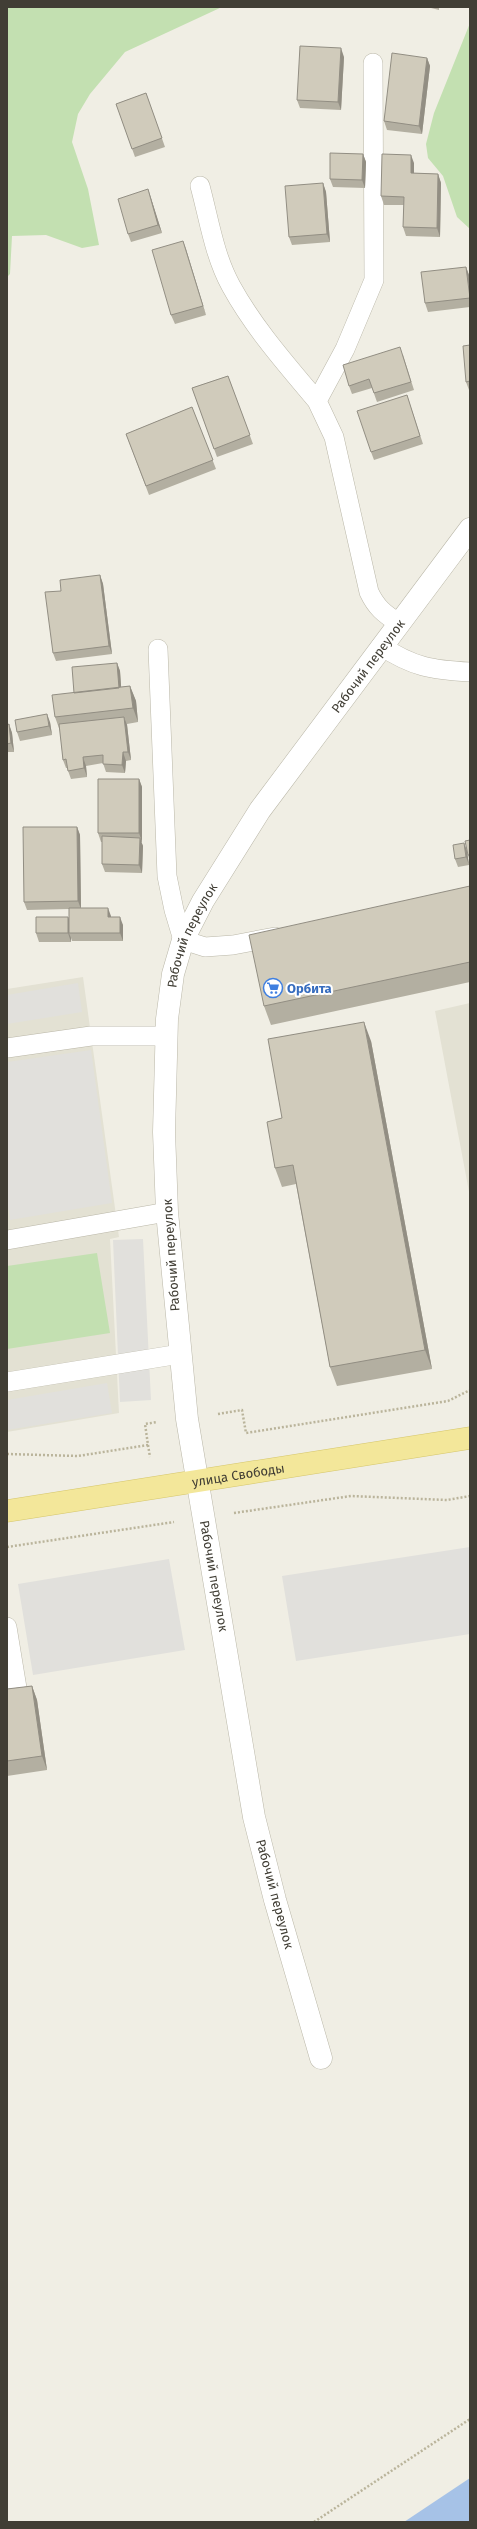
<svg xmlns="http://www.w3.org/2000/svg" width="477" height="2529" font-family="'Fira Sans',sans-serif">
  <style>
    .residential { fill: #e3e1d3 }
    .green { fill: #c3e0b1 }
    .parking { fill: #e1e0dc }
    .water { fill: #a6c2e7 }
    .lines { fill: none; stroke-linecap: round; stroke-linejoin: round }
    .lane-casing { stroke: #bab7a8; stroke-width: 20 }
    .street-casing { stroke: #bab7a8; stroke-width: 23 }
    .primary-casing { stroke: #d5c66c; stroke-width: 23 }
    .path { stroke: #bab49b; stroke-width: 2.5; stroke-dasharray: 2 2; stroke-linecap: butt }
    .lane { stroke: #fff; stroke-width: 19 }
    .street { stroke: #fff; stroke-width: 22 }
    .primary { stroke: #f3e79a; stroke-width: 22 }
    .wall { fill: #b3afa1 }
    .shaded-wall { fill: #928e83 }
    .building { fill: #d0cbbb; stroke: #928e83 }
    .labels { text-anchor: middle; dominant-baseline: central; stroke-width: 4; stroke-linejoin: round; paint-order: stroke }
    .street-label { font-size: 13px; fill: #413e35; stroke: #fff }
    .shop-label { font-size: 13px; font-weight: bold; fill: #366cbe; stroke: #fff; text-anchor: start }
  </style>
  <rect width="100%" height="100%" fill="#f0eee4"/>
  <!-- residential -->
  <path class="residential" d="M83 977 119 1237 110 1239 119 1413 7 1432V989Z
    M470 1003V1197L435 1011Z"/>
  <!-- green -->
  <path class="green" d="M7 7H222L125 52 90 94 78 114 72 142 88 189 99 245 82 248 46 235 12 236 10 274 7 277Z
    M470 23V229L457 217 443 176 428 158 426 144 434 113Z
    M97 1253 110 1333 7 1349V1266Z"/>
  <!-- parking -->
  <path class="parking" d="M78 983 82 1012 7 1024V995Z
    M91 1050 112 1203 10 1220 7 1199V1062Z
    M143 1239 151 1400 120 1402 113 1240Z
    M107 1383 112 1413 7 1430V1400Z
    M470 1547V1634L296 1661 282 1576Z
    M169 1559 185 1650 33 1675 18 1584Z"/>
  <!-- water -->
  <path class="water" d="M470 2478V2522H404Z"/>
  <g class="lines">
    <!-- lane casing -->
    <g class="lane-casing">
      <path id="lane" d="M373 63 374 280 345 349 317 401 334 437 369 592C376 607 384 614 399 623
        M200 186C209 219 214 255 231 286 254 328 286 364 317 401
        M381 646C413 667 432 670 470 672
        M158 649 167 876 174 910 183 940 205 947 233 945 275 937
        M7 1048 91 1036H166
        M7 1240 167 1212
        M7 1382 180 1354
        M7 1627 17 1688"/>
    </g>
    <!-- street casing -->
    <g class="street-casing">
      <g id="street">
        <path id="s1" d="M321 2058 275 1900 254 1817 187 1419 167 1212 164 1132 167 1019 173 974 183 940 203 901 260 810 470 529"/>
      </g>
    </g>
    <!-- primary casing -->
    <g class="primary-casing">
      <g id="primary">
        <path id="s2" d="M7 1511 470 1438"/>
      </g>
    </g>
    <!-- path -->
    <path class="path" d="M218 1414 242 1410 246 1433 448 1401 470 1390
      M148 1445 150 1457
      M7 1454 78 1456 148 1445 145 1424 157 1422
      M234 1513 351 1496 447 1500 470 1496
      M7 1547 174 1522
      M314 2522 470 2419"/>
    <!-- lane -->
    <use href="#lane" class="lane"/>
    <!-- street -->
    <use href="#street" class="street"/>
    <!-- primary -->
    <use href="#primary" class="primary"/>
  </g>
  <!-- wall -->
  <path class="wall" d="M427 7H439V10Z
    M344 57 341 110 300 108 297 100Z
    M427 58 430 66 422 134 387 130 384 121Z
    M146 93 165 147 135 157 116 104Z
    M363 154 366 162 365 188 333 187 330 179Z
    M414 163V173L438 174 441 183 440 237 406 236 403 227 404 205H384L381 196Z
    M323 183 326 192 330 242 292 245 289 237Z
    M148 189 162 233 131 242 128 234Z
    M183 241 206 315 175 324 171 315Z
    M466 267 469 275 470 280V307L428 312 425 303Z
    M470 345V390H469L466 382Z
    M403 355 414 390 377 402 372 388 352 394 349 386Z
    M228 376 253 444 217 457 192 388Z
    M407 395 423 444 374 460 371 452Z
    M192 407 216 469 149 495 126 434Z
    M100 575 103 584 112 654 56 661 53 653 61 591Z
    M117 663 120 671 121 687 130 686 136 701 138 722 127 724 131 760 126 761 125 773 106 772 103 763 86 766 87 777 71 779 67 768H66L63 760 60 731 55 717 74 693Z
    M50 722 52 735 20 741 17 732Z
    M9 724 12 733 14 752H7V725Z
    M139 779 142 787V842H141L143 846 142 873 105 872 102 864V842H101L98 833Z
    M77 827 80 835 81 908 111 916V917L123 925V941H72L71 938V942H39L36 933 68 917 69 919V909L27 910 24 902Z
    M470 840V862L468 855Z
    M464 843 467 851 469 865 458 867 455 859Z
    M470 886V982L271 1025 264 1006Z
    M371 1041 432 1369 337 1386 330 1367 296 1184 282 1187 275 1168 282 1118Z
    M32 1686 37 1700 47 1770 7 1776V1689Z"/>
  <!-- shaded-wall -->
  <path class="shaded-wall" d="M341 48 344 57 341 110 338 102Z
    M427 58 430 66 422 134 419 126Z
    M363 154 366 162 365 188 362 180Z
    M411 155 414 163V181L411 173Z
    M438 174 441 183 440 237 437 228Z
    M323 183 326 192 330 242 327 234Z
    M148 189 151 198 162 233 158 225Z
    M183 241 186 249 206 315 203 306Z
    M466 267 469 275 470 298Z
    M100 575 103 584 112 654 109 646Z
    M117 663 120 671 122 699 119 690Z
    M130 686 136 701 138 722 133 708Z
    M47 714 50 722 52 735 49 726Z
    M124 717 127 725 131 760 128 752Z
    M9 724 12 733 14 752 11 743Z
    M123 752 126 761 125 773 122 765Z
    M83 757 86 766 87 777 84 768Z
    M139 779 142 787V842L139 833Z
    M77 827 80 835 81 909 78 901Z
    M140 838 143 846 142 873 139 865Z
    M464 843 467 851 469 865 466 857Z
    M108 908 111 916V925L108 917Z
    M68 917 71 925 69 933 71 938V942L68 933Z
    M120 917 123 925V941L120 933Z
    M364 1022 371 1041 432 1369 425 1350Z
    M32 1686 37 1700 47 1770 42 1756Z"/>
  <!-- building -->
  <path class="building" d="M300 46 341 48 338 102 297 100Z
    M392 53 427 58 419 126 384 121Z
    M146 93 162 138 132 149 116 104Z
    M330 153 363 154 362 180 330 179Z
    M382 154 411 155V173L438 174 437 228 403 227 404 197 381 196Z
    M323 183 327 234 289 237 285 186Z
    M148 189 158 225 128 234 118 199Z
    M183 241 203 306 171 315 152 250Z
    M466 267 470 298 425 303 421 272Z
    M470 345V381L466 382 463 346Z
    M400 347 411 382 374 393 369 379 349 386 343 365Z
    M228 376 250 435 214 449 192 388Z
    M407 395 420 436 371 452 357 411Z
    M192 407 213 460 146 486 126 434Z
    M100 575 109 646 53 653 45 592 61 591 60 580Z
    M117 663 119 688 74 693 72 667Z
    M130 686 133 708 55 717 52 695Z
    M47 714 49 726 17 732 15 720Z
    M124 717 128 752H123L122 765 103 764V755L83 757 84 768 68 771 66 759 63 760 59 724Z
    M9 724 11 743 7 744V725Z
    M98 779H139V833H98Z
    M23 827H77L78 901 24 902Z
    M102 836 140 838 139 865 102 864Z
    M470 840V855H468L465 841Z
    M464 843 466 857 455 859 453 845Z
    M470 886V962L264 1006 249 935Z
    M69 908H108V917H120V933H69Z
    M36 917H68V933H36Z
    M364 1022 425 1350 330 1367 293 1165 275 1168 267 1122 282 1118 268 1039Z
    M32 1686 42 1756 7 1761V1689Z"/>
  <!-- icons -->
  <defs>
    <g id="supermarket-ring" transform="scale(1)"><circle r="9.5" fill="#fff" stroke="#3f7fe0" stroke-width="1.5"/><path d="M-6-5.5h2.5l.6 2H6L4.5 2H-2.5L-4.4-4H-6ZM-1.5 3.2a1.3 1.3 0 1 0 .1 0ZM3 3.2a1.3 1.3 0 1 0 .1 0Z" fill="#3f7fe0"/></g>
  </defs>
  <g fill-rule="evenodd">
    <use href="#supermarket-ring" x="273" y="988"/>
  </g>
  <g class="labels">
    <!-- street labels -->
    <g class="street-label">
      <text stroke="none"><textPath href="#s1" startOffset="1467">Рабочий переулок</textPath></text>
      <text stroke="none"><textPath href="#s1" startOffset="1143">Рабочий переулок</textPath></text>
      <text transform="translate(171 1255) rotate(-94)">Рабочий переулок</text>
      <text stroke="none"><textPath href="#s2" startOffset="234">улица Свободы</textPath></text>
      <text transform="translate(214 1576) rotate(80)">Рабочий переулок</text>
      <text transform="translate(275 1894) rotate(75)">Рабочий переулок</text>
    </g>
    <!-- shop labels -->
    <g class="shop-label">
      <text x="287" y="988">Орбита</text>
    </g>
  </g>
  <!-- border -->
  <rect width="477" height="2529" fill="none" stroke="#413e35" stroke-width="16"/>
</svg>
